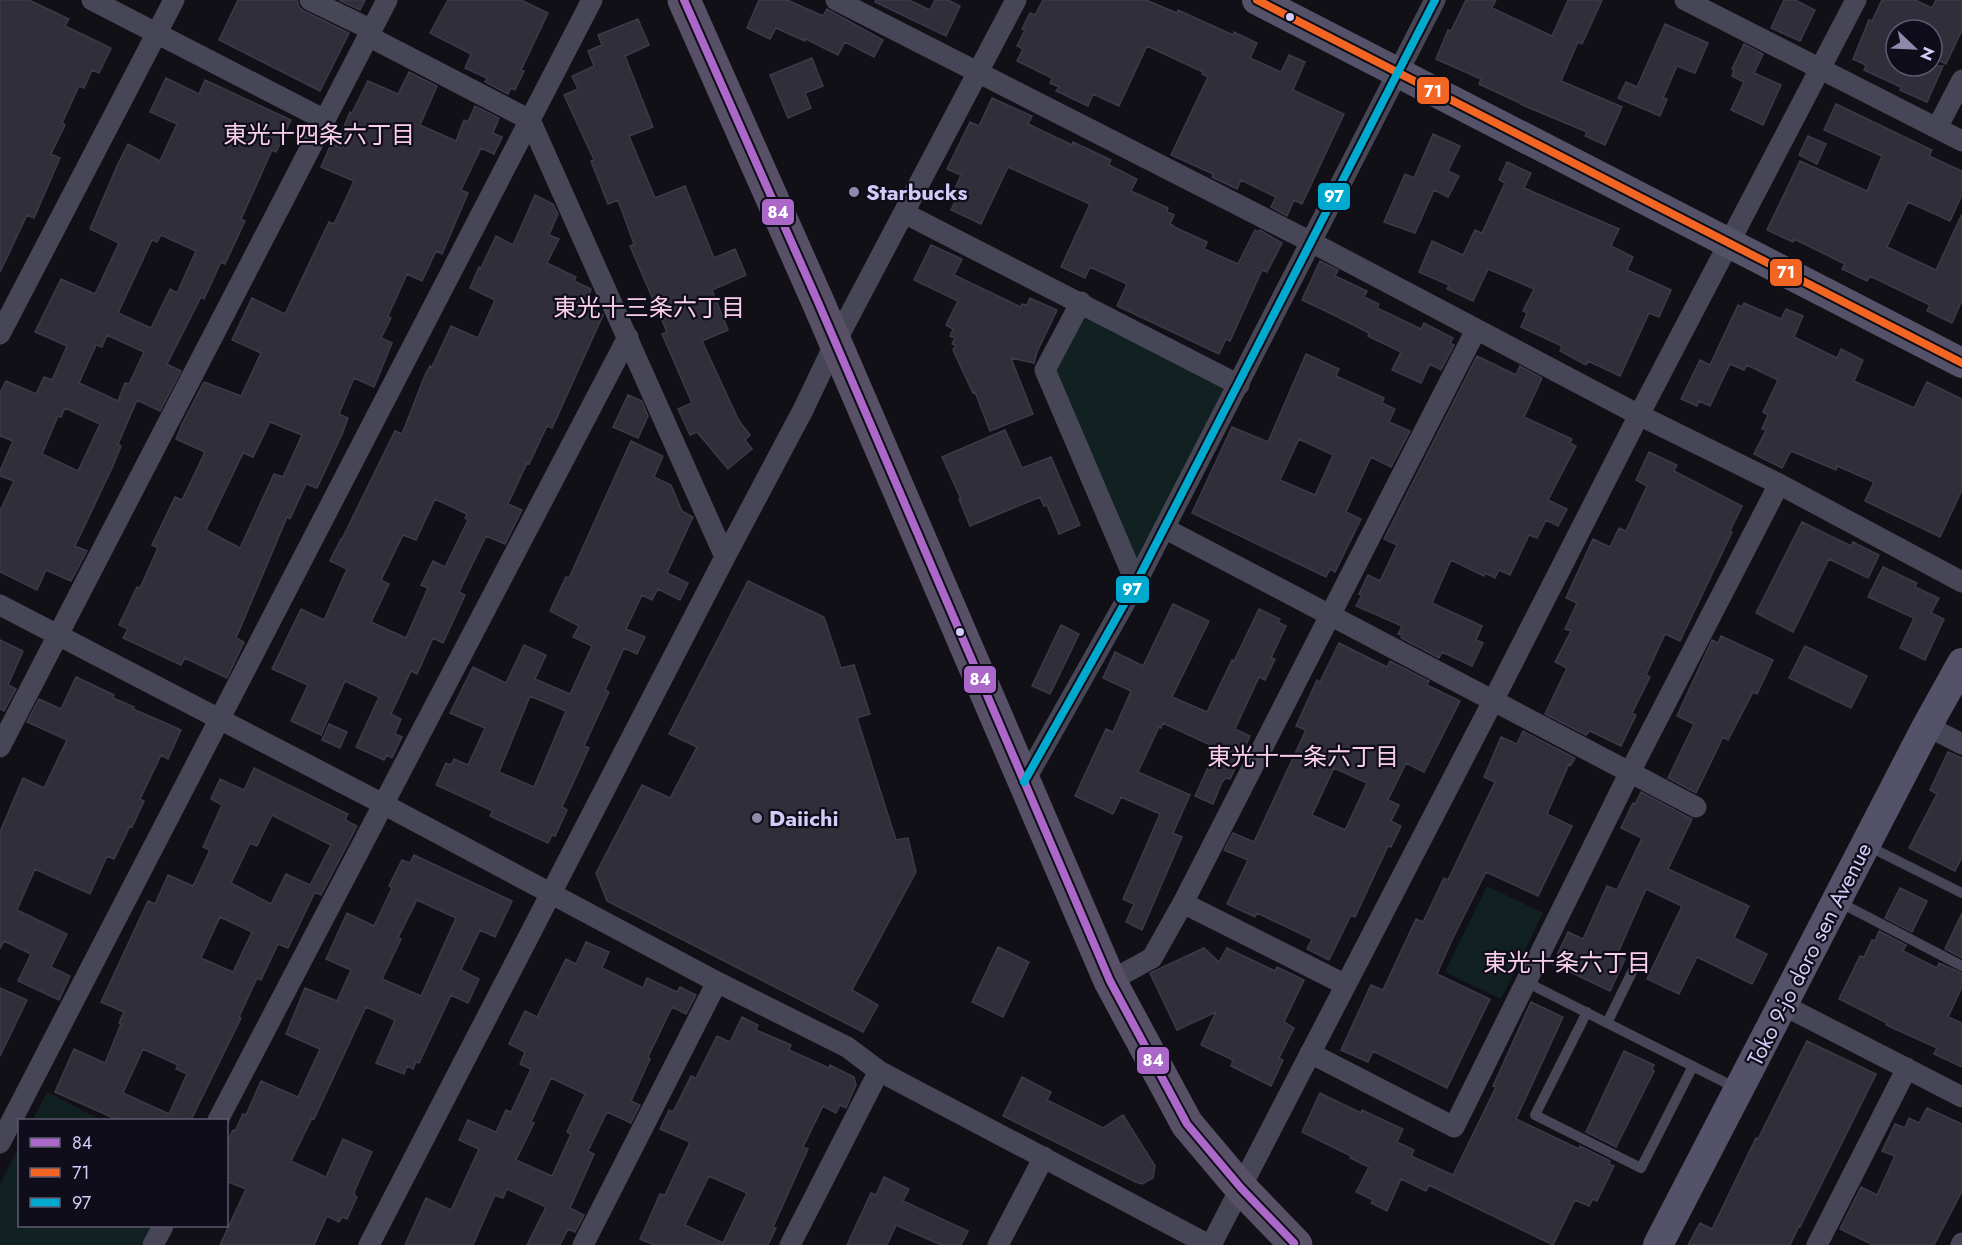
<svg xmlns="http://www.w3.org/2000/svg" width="1962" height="1245" font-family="Jost,'Noto Sans JP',sans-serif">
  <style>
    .green { fill: #112020 }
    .building { fill: #2f2e39; stroke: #3c3a49; stroke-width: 1.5; fill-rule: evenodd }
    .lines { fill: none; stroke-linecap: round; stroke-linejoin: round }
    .lane { stroke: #474656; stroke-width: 10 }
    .street { stroke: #474656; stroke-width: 21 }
    .secondary { stroke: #535268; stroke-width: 30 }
    .primary { stroke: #585067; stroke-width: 33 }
    .bus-1-casing { stroke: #0f0d19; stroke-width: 12 }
    .bus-2-casing { stroke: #0f0d19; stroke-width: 12 }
    .bus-3-casing { stroke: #0f0d19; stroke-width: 12 }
    .bus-1 { stroke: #ac68c9; stroke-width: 8 }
    .bus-2 { stroke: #f26522; stroke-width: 8 }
    .bus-3 { stroke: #00a9ce; stroke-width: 8 }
    .bus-dot { fill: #d1ccf8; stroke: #0f0d19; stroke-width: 2 }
    .poi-dot { fill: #8e8aa9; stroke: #0f0d19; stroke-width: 2 }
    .labels { text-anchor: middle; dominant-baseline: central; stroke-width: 4.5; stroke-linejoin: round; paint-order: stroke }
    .poi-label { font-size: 22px; font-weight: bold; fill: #d1ccf8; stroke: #0f0d19; text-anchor: start }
    .street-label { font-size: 22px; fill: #d1ccf8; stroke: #0f0d19 }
    .neighbourhood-label { font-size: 24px; fill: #f8cee9; stroke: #0f0d19 }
    .line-badge { stroke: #0f0d19; stroke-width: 2 }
    .badge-label { font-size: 16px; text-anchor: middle; font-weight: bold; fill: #fff }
  </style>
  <rect width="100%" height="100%" fill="#111016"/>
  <!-- green -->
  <path class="green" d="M1081 302 1239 385 1136 583 1045 370Z
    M1487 886 1543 913 1501 999 1445 972Z
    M47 1092 101 1120H33Z
    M19 1146 20 1226H151L141 1245H0V1184Z"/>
  <!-- building -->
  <path class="building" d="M0 0H29L69 19 65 26 111 48 99 73 92 70 84 88 79 86 62 123 65 125 51 154 60 158 34 218 27 215 0 272Z
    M238 0H297L299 7 304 11 349 33 320 91 219 40Z
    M339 0H365L360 10Z
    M448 0H521L548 13 521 70 524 71 515 90 511 88 508 94 485 82 487 78 465 68 471 54 430 33Z
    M759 0H787L823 16 827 9 883 40 874 57 845 42 838 55 804 38 805 41 776 28 770 39 747 28Z
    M876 0H909L930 10 935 0H948L960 6 946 36 875 2Z
    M1043 0H1146L1177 13 1178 10 1233 35 1234 32 1257 43 1250 58 1281 72 1289 55 1305 62 1293 90 1344 114 1302 204 1294 200 1287 216 1271 207 1276 197 1241 180 1237 189 1212 177 1213 174 1171 155 1208 77 1202 74 1203 72 1147 46 1119 106 1093 94 1088 106 1056 91 1059 87 1050 83 1052 78 1017 61 1023 49 1017 46 1025 30 1022 29 1030 13 1035 15Z
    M1466 0H1496L1492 8 1552 36 1568 0H1602L1582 44 1578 42 1561 81 1622 107 1605 145 1585 136 1587 132 1520 104V103L1479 84 1481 79 1436 59 1448 30 1451 31Z
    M1784 0H1795L1815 10 1800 41 1771 28Z
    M1882 0H1915L1932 8 1936 0H1962V30L1946 64 1932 57V30H1896V66H1943L1927 102 1900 90 1901 87 1864 70 1866 65 1853 59 1869 20 1872 21Z
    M638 19 649 45 625 56 653 127 629 136 655 198 685 186 714 258 735 249 746 275 712 290 728 330 702 341 739 421 750 435 745 440 752 449 728 469 697 432 690 435 678 409 692 403 662 334 667 332 630 246 634 244 618 200 608 204 591 161 594 160 564 95 578 89 572 76 594 66 588 51 602 45 598 35Z
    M1665 24 1708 43 1695 73 1677 66 1663 98 1667 99 1660 116 1618 98 1626 82 1637 87Z
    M1744 44 1763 54 1754 73 1781 85 1763 125 1731 110 1744 82 1732 76 1734 70 1732 69Z
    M812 58 823 86 805 93 811 108 788 118 770 75Z
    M409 72 437 86 420 125 456 141 464 120 468 122 475 106 499 118 493 133 502 137 494 154 481 148 461 190 468 193 442 254 436 251 422 281 407 274 388 316 391 318 381 338 392 343 374 387 354 378 339 414 348 418 343 432 317 488 306 484 290 519 287 517 236 638 244 642 227 678 185 658 181 665 123 638 128 629 119 625 137 587 140 588 158 548 152 545 175 497 182 500 205 452 176 439 182 424 204 382 241 396 261 353 232 340 252 298 285 314 329 222 334 224 354 181 321 167 331 144 336 146 350 112 352 113 368 81 398 94ZM270 422 302 435 283 477 274 474 240 548 206 530 243 453 253 457Z
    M166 78 199 94 205 80 291 120 276 152 272 150 241 219 245 221 225 264 221 262 204 299 201 297 167 364 181 371 160 411 137 400 118 444 121 446 112 468 75 546 87 551 78 568 71 581 46 570 37 590 0 572V511L14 481 0 476V471L13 441 0 436V393L6 381 36 394 44 377 52 380 67 346 35 332 61 279 95 294 119 243 90 229 118 164 128 144 160 161 177 124 150 112ZM161 235 196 251 177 293 170 289 151 328 118 313 152 240 157 242ZM107 335 144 352 129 384 125 383 118 401 79 383 96 345 102 347ZM65 408 100 424 78 471 42 454 58 416 61 417Z
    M992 98 1032 116 1028 124 1072 145 1073 142 1111 160 1109 165 1137 179 1131 191 1168 208 1167 212 1174 215 1170 224 1174 226V227L1207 242 1204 249 1238 264 1255 230 1259 232 1260 230 1282 243 1267 272 1262 270 1230 341 1226 339 1219 354 1117 306 1127 284 1090 267 1085 278 1061 267 1090 204 1008 167 981 224 951 210 958 196 953 193 961 175 947 169 970 122 979 126Z
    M1836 104 1932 150 1929 156 1962 171V195L1950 221 1908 202 1887 247 1936 270 1962 214V300L1952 323 1927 311 1930 305 1870 276 1867 281 1842 269 1845 264 1794 239 1793 242 1767 230 1800 161 1867 191 1882 156 1824 130Z
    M1433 134 1460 146 1448 171 1459 176 1448 197 1434 190 1415 233 1384 222 1405 174 1414 178Z
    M1808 136 1826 144 1817 164 1799 155Z
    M1507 162 1531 173 1524 188 1619 229 1611 246 1633 257 1627 270 1671 290 1659 317 1649 313 1620 376 1588 361 1586 365 1560 351 1562 346 1521 327 1527 313 1523 311 1534 289 1488 269 1473 301 1447 289 1449 285 1419 272 1432 241 1463 255 1475 230 1482 233 1505 183 1499 180Z
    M535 195 553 204 558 214 549 235 559 239 547 263 576 277 574 281 591 289 586 307 603 315 552 428 547 426 529 464 527 463 508 504 522 510 505 544 486 536 459 592 465 595 443 643 433 638 417 674 411 671 391 714 401 719 395 734 402 737 392 758 387 755 384 760 356 747 379 697 345 681 321 735 291 721 308 685 272 669 301 609 324 620 347 569 330 561 341 539H342L395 431 402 434 425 375 430 366 432 367 451 326 478 338 495 300 470 288 479 267 481 268 496 236 513 245ZM435 499 467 514 465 518 468 520 445 567 433 561 421 585 428 588 406 638 371 622 389 584 381 580 403 535 416 540Z
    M931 245 962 259 954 275 1021 307 1022 304 1027 305 1030 298 1057 310 1037 352 1034 363 1011 358 1033 414 990 431 975 392 973 393 953 350 956 345 952 344 955 338 950 336 953 329 946 325 958 301 914 280Z
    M1320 261 1338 270 1335 276 1367 291 1364 297 1379 304 1377 308 1421 329 1424 323 1453 338 1450 343 1454 345 1441 370 1430 364 1421 383 1392 370 1401 352 1368 336 1369 333 1336 316 1302 300Z
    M1744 303 1781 319 1786 309 1803 316 1794 337 1837 358 1841 349 1863 360 1854 381 1914 408 1927 382 1962 399V490L1940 537 1865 501 1874 482 1837 466 1836 470 1791 451 1782 468 1754 454 1766 430 1762 429 1768 415 1763 412 1778 380 1747 365 1744 370 1730 364 1710 406 1699 401 1697 406 1681 399 1700 360 1710 365 1738 305 1742 307Z
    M1306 354 1339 369 1336 376 1384 398 1382 403 1395 409 1389 422 1410 431 1391 467 1371 457 1346 512 1361 519 1335 572 1330 569 1326 577 1192 513 1232 427 1268 442ZM1299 439 1333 455 1315 495 1280 480Z
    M1477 356 1516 375 1520 366 1542 378 1524 417 1572 439 1570 443 1576 446 1548 500 1567 509 1558 526 1546 520 1537 538 1529 535 1510 575 1499 570 1495 578 1485 573 1484 576 1451 560 1432 603 1482 626 1476 640 1483 643 1472 666 1442 652 1439 658 1401 638 1402 635 1398 634 1402 626 1356 606 1362 595 1359 594 1368 575 1380 581 1397 545 1384 539Z
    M628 395 642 401 648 416 638 438 613 427Z
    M1005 430 1022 468 1051 457 1080 525 1059 534 1047 505 1044 506 1040 497 970 526 959 499H961L942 457Z
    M631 441 663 456 654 477 671 485 682 511 693 517 667 573 688 583 680 600 658 589 652 600 642 595 626 629 645 637 637 654 624 648 605 690 609 692 584 746 589 748 562 807 567 810 555 836 552 835 548 843 490 816 493 811 436 785 446 763 451 765 454 759 468 765 485 728 450 713 473 667 506 683 524 645 546 655 535 679 570 694 592 646 573 637 579 626 550 611 566 577 569 578ZM530 696 566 711 534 787 499 772Z
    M1649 452 1677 465 1674 471 1742 506 1730 531 1732 532 1680 641 1665 634 1646 675 1650 677 1632 713 1636 715 1621 746 1590 731 1586 735 1545 714 1567 668 1555 662 1571 631 1565 629 1577 603 1566 598 1593 539 1610 547 1619 528 1626 531 1647 486 1636 480Z
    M1802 522 1851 546 1853 542 1879 555 1868 578 1829 559 1793 632 1756 613Z
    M1883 567 1917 583 1915 587 1939 598 1931 613 1944 619 1925 660 1900 648 1914 618 1868 597Z
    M748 581 824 617 841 668 854 665 870 714 857 718 896 840 908 838 916 872 852 990 878 1005 863 1032 607 901 596 873 642 785 670 798 697 747 669 734Z
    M1173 604 1209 621 1172 697 1207 712 1232 660 1234 661 1259 609 1280 619 1278 622 1286 626 1271 658 1275 659 1265 680 1259 677 1235 729 1250 736 1230 779 1226 778 1222 782 1213 804 1195 796 1217 748 1163 723 1161 728 1159 727 1138 772 1190 795 1173 833 1182 837 1142 930 1126 922 1134 904 1123 899 1160 814 1121 797 1113 814 1075 796 1106 729 1113 732 1131 691 1103 678 1115 652 1143 666Z
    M1061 625 1079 634 1050 694 1032 686Z
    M1721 636 1773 660 1757 694 1753 692 1728 740 1723 737 1696 793 1668 778 1694 724 1677 716 1712 640 1718 643Z
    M0 640 23 651 8 685 16 689 4 711 0 709Z
    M1339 643 1387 667 1390 661 1429 681 1427 685 1460 701 1424 772 1406 763 1388 800 1399 805 1391 821 1401 826 1391 847 1388 846 1355 917 1351 915 1329 960 1307 949 1312 939 1257 913 1255 917 1227 904 1248 860 1224 850 1233 833 1254 842 1306 730 1296 726 1317 680 1320 682ZM1334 768 1367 783 1345 830 1312 815Z
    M1805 646 1867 676 1851 708 1789 678Z
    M76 677 114 695 113 698 134 707 133 709 181 730 168 759 161 755 140 799 144 801 132 827 130 826 114 859 107 856 90 894 35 869 17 910 67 934 51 967 70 976 59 1000 18 981 31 954 4 941 0 949V832L23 778 44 788 67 740 27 722 39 699 61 709Z
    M329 724 347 732 340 748 322 740Z
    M1523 731 1575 758 1571 765 1569 764 1547 814 1572 826 1538 896 1486 872 1451 942 1437 974 1490 999 1447 1088 1373 1051 1368 1062 1341 1050 1371 985 1383 990 1416 919 1423 922 1444 878 1448 880 1495 782 1484 777 1501 737 1517 744Z
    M1948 752 1962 758V857L1955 871 1909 848 1937 794 1930 790Z
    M254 768 348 814 345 820 357 826 321 895 315 892 288 948 278 944 261 980 257 978 239 1017 241 1018 191 1120H118L55 1092 74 1049 105 1063 121 1024 119 1023 124 1012 101 1002 148 901 155 904 168 875 193 886 210 850 203 847 222 805 211 799 220 779 244 790ZM272 815 331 845 310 885 286 874 271 904 231 883 250 843 257 846ZM220 917 252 932 233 972 201 958ZM143 1049 178 1065 176 1069 187 1074 169 1114 123 1093Z
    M1641 792 1692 819 1668 869 1749 906 1734 938 1767 954 1752 984 1697 957 1679 994 1647 979 1682 906 1646 889 1617 955 1625 959 1610 991 1553 964 1568 932 1583 939 1607 886 1617 890 1642 838 1621 828 1633 803 1635 804Z
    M414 855 512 901 495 937 480 930 461 970 479 979 468 1003 451 995 419 1063 416 1062 413 1069 407 1066 404 1074 376 1063 395 1020 366 1007 314 1119 312 1118 291 1161 326 1177 343 1139 372 1152 355 1190 354 1195 357 1197 347 1219 342 1217 339 1222 327 1216 314 1245H220L246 1189 226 1181V1144L233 1130 235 1131 243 1114 246 1115 261 1081 298 1097 320 1049 286 1034 305 988 337 1001 351 970 326 959 347 913 374 926 392 888 389 886 402 860 410 863ZM417 900 456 918 421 996 382 979 401 939 398 938Z
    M1900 888 1927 901 1912 932 1885 918Z
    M1962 913V958L1945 949Z
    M1879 931 1906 945 1903 951 1937 968 1939 963 1962 973V987L1948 1017 1962 1023V1067L1934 1054 1937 1048 1886 1025 1887 1023 1839 999 1860 956 1864 957 1872 940 1875 941Z
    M586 942 609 952 602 968 643 988 647 978 677 992 680 987 696 995 686 1014 672 1007 648 1057 650 1059 631 1101 640 1105 631 1123 607 1112 588 1151 594 1154 570 1208 584 1215 575 1232 568 1229 560 1245H527L546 1207 507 1189 503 1198 495 1195 473 1245H405L426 1198 451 1210 479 1149 459 1140 468 1120 496 1132 506 1110 511 1112 531 1069 520 1064 525 1052 509 1044 525 1011 537 1017 566 959 576 964ZM551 1078 585 1094 567 1132 571 1134 552 1176 516 1160 534 1123 531 1122Z
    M998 947 1029 962 1003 1017 972 1002Z
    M1204 948 1219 962 1227 948 1275 971 1277 967 1304 980 1284 1022 1294 1028 1279 1058 1283 1060 1271 1086 1231 1066 1233 1060 1201 1045 1216 1012 1177 1030 1150 973Z
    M0 988 27 1000 0 1056Z
    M1531 1002 1563 1017 1516 1119 1579 1149 1580 1146 1610 1161 1609 1164 1614 1166 1597 1201 1593 1199 1589 1206 1575 1200 1553 1245 1429 1185 1426 1191 1401 1179 1387 1211 1371 1203 1373 1200 1356 1192 1369 1167 1350 1158 1351 1156 1302 1132 1320 1093 1361 1113 1362 1110 1403 1129 1397 1142 1414 1150 1411 1156 1453 1175 1496 1087 1493 1086Z
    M742 1017 758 1025 756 1030 791 1045 789 1050 829 1068 830 1065 854 1077 856 1085 846 1108 840 1105 836 1113 823 1106 803 1147 808 1149 773 1227 776 1228 768 1245H654L640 1239 660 1194 665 1195 690 1142 660 1129 669 1110 673 1112 691 1076 696 1078 717 1036 730 1042ZM709 1176 747 1193 723 1243 685 1225Z
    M1807 1041 1876 1074 1800 1227 1799 1226 1790 1245H1688L1700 1223 1712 1229 1756 1138 1758 1139Z
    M1624 1051 1654 1065 1652 1070 1654 1071 1616 1147 1586 1132Z
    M1022 1077 1051 1092 1047 1100 1103 1128 1123 1115 1155 1166 1153 1178 1142 1184 1136 1182 1003 1116Z
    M1927 1108 1962 1124V1191L1934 1245H1873L1840 1229 1861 1187 1877 1195 1895 1156 1882 1151 1895 1124 1905 1128 1909 1118 1919 1123Z
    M884 1177 909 1189 903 1201 968 1231 961 1245H941L896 1225 887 1245H847L871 1193 876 1195Z"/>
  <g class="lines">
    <!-- lane -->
    <path class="lane" d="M1868 846 1962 893
      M1837 901 1962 966
      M1526 982 1738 1089
      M1587 1012 1535 1115 1641 1168 1693 1066
      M1607 1023 1635 966"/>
    <!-- street -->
    <path class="street" d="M92 0 325 120
      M310 0 372 30
      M836 0 1311 242 1639 415 1779 484 1962 582
      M1685 0 1962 141
      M368 36 530 120 725 557
      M1937 128 1962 80
      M904 213 1239 385
      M1081 302 1045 370 1136 583
      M0 334 174 0
      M1164 528 1696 807
      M0 605 383 804 717 982 847 1047 879 1071 1209 1245
      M1927 726 1962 744
      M0 747 387 0
      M1024 782 1136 583 1435 0
      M1183 903 1346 985
      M1110 981 1152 958 1183 903 1476 330
      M1783 1005 1962 1097
      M1310 1053 1454 1127 1630 772 1779 484
      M218 1120 628 337
      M0 1143 592 0
      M153 1245 163 1226
      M369 1245 725 557 803 410 835 343 1016 0
      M583 1245 717 982
      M790 1245 879 1071
      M998 1245 1044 1157
      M1211 1245 1493 701 1639 415 1856 0
      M1817 1245 1907 1068
      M1961 1245 1962 1243"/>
    <!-- secondary -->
    <path class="secondary" d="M1257 0 1962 363
      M1658 1245 1927 726 1962 663"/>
    <!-- primary -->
    <path class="primary" d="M684 0 818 302 1110 981 1187 1124 1241 1188 1296 1245"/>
    <!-- bus-1 casing -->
    <g class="bus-1-casing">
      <path id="bus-1" d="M684 0 818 302 1110 981 1187 1124 1241 1188 1294 1243"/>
    </g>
    <!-- bus-2 casing -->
    <g class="bus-2-casing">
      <path id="bus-2" d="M1257 0 1962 363"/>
    </g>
    <!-- bus-3 casing -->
    <g class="bus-3-casing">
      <path id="bus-3" d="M1024 782 1136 583 1435 0"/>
    </g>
    <!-- bus-1 -->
    <use href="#bus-1" class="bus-1"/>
    <!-- bus-2 -->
    <use href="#bus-2" class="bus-2"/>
    <!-- bus-3 -->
    <use href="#bus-3" class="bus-3"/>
  </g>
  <!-- markers -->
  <g class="bus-dot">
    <circle cx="1290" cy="17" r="5"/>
    <circle cx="960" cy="632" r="5"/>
  </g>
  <g class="poi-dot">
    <circle cx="854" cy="192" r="6"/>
    <circle cx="757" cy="818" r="6"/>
  </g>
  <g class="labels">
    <!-- poi labels -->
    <g class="poi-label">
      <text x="866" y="192">Starbucks</text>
      <text x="769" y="818">Daiichi</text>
    </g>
    <!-- street labels -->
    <g class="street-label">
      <text transform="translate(1809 954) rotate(-63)">Toko 9-jo doro sen Avenue</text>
    </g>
    <!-- neighbourhood labels -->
    <g class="neighbourhood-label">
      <text x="319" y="134">東光十四条六丁目</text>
      <text x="649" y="307">東光十三条六丁目</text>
      <text x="1303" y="756">東光十一条六丁目</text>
      <text x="1567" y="962">東光十条六丁目</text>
    </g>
  </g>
  <g class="line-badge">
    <rect x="1416" y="76" width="34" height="29" rx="6" fill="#f26522"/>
    <rect x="1317" y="182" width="34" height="29" rx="6" fill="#00a9ce"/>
    <rect x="761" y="198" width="34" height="28" rx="6" fill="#ac68c9"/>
    <rect x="1769" y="258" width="34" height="29" rx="6" fill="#f26522"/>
    <rect x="1115" y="575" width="35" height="29" rx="6" fill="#00a9ce"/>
    <rect x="963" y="665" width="34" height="29" rx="6" fill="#ac68c9"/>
    <rect x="1136" y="1046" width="34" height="29" rx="6" fill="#ac68c9"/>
  </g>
  <g class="badge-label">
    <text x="1433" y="97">71</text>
    <text x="1334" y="202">97</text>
    <text x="778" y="218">84</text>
    <text x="1786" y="278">71</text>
    <text x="1132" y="595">97</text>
    <text x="980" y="685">84</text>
    <text x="1153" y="1066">84</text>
  </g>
  <!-- legend -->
  <rect x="18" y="1119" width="210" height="108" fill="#0f0d19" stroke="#5d5972" stroke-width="1.5"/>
  <rect x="30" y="1138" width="30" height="9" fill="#ac68c9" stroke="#5d5972" stroke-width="1.5"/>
  <text x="72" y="1149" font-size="18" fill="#d1ccf8">84</text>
  <rect x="30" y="1168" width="30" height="9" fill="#f26522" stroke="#5d5972" stroke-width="1.5"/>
  <text x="72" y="1179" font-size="18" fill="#d1ccf8">71</text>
  <rect x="30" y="1198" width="30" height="9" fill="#00a9ce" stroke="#5d5972" stroke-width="1.5"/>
  <text x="72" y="1209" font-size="18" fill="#d1ccf8">97</text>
  <!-- north arrow -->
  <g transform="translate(1914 48) rotate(113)"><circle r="28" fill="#0f0d19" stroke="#5d5972" stroke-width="1.5"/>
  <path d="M0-4.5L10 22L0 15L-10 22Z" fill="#8e8aa9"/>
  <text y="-9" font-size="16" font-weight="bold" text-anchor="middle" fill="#d1ccf8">N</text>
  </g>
</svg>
